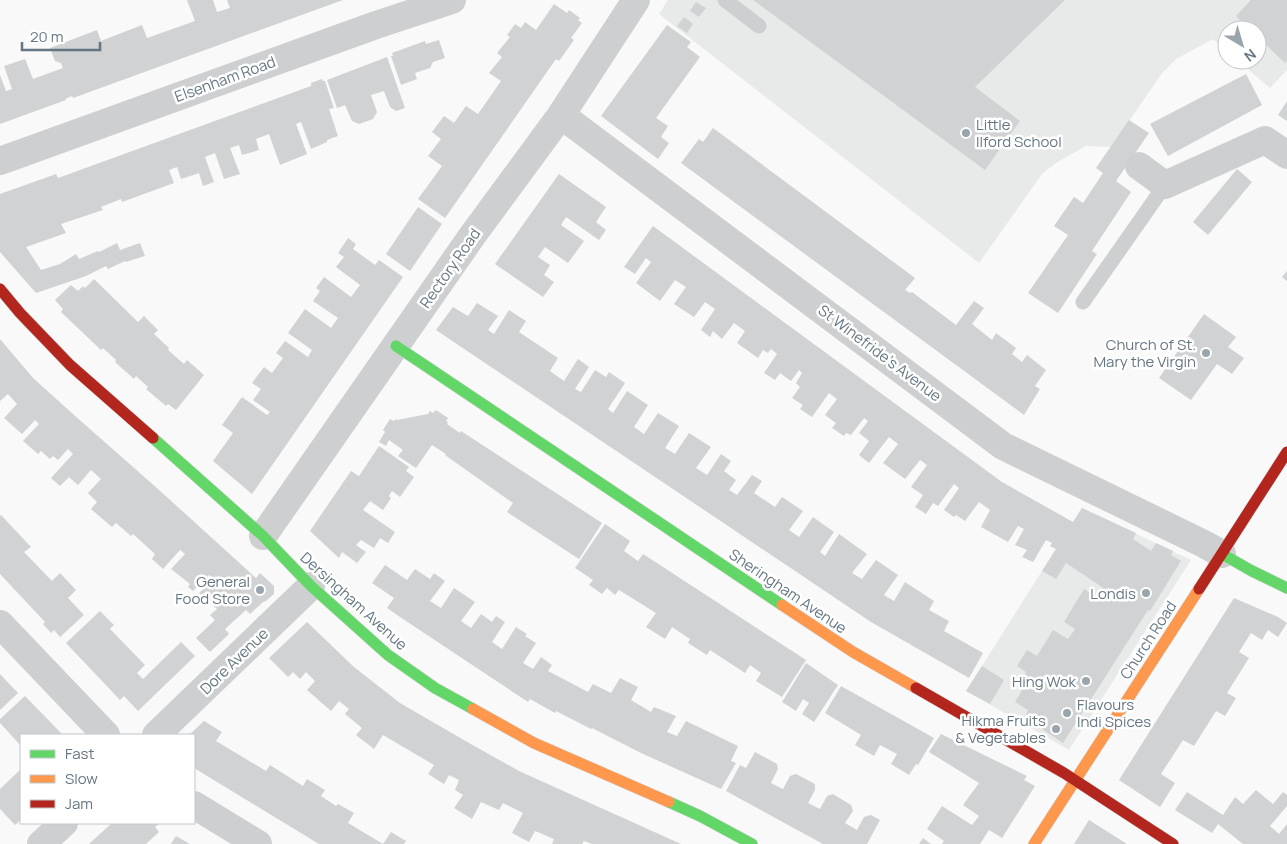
<svg xmlns="http://www.w3.org/2000/svg" width="1287" height="844" font-family="Manrope,sans-serif">
  <style>
    .built { fill: #e8e9e9 }
    .building { fill: #d0d2d3 }
    .lines { fill: none; stroke-linecap: round; stroke-linejoin: round }
    .fast-casing { stroke: #d5d6d7; stroke-width: 12 }
    .slow-casing { stroke: #d5d6d7; stroke-width: 12 }
    .jam-casing { stroke: #d5d6d7; stroke-width: 12 }
    .lane { stroke: #cecfd0; stroke-width: 15 }
    .street { stroke: #cecfd0; stroke-width: 28 }
    .fast { stroke: #63d668; stroke-width: 11 }
    .slow { stroke: #ff974d; stroke-width: 11 }
    .jam { stroke: #b3261e; stroke-width: 11 }
    .poi-dot { fill: #99a4ac; stroke: #fff; stroke-width: 2 }
    .labels { text-anchor: middle; dominant-baseline: central; stroke-width: 5; stroke-linejoin: round; paint-order: stroke }
    .street-label { font-size: 15px; fill: #657683; stroke: #fff }
    .poi-label { font-size: 15px; fill: #657683; stroke: #fff; text-anchor: end }
  </style>
  <rect width="100%" height="100%" fill="#f9f9f9"/>
  <!-- built -->
  <path class="built" d="M668 0H1287V70L1270 88 1237 60H1257V30H1227V51L1213 39 1176 59 1163 72 1111 147 1086 146 1056 163 1042 174 979 263 659 14Z
    M1082 508 1191 560 1069 750 966 691Z"/>
  <!-- building -->
  <path class="building" d="M187 0H213L217 12 230 8 227 0H343L73 98 72 96 65 99 66 100 0 124V75L6 91 12 89 4 66 25 59 33 79 63 68 61 63 55 61 50 48 97 30 101 41 142 25 147 38 195 21Z
    M753 0H1065L975 87 1020 121 985 170Z
    M1251 0H1287V61L1285 63 1257 36V30H1251L1236 16Z
    M696 2 706 8 699 17 690 11Z
    M554 4 567 13 569 10 580 18 578 20 582 23 571 38 574 40 559 61 556 59 445 218 418 199 442 166 428 156 441 139 432 132 444 116 454 123 466 106 478 114 501 81 489 73 502 57 497 53 510 37 507 35 515 24 521 28 525 22 536 30Z
    M684 17 693 24 687 33 677 26Z
    M667 25 691 42 687 47 700 57 656 118 668 126 661 137 669 143 658 159 601 116Z
    M439 40 445 58 433 62 430 68 415 73 417 79 401 85 391 56H393L392 53 425 41 426 44Z
    M387 57 405 108 396 111 390 107 384 91 371 95 377 112 373 119 359 124 352 121 345 105 337 108 327 80Z
    M1246 74 1262 105 1168 156 1150 124Z
    M322 79 323 81H325L334 108 329 109 338 136 327 140V142L311 149 301 122 296 124 307 154 280 165 269 134 256 139 259 150 242 155 239 145 230 148 240 174 224 179 215 153 205 157 214 182 203 186 199 173 181 179 177 167 169 170 174 183 122 202 121 199 101 207 103 210 61 224 66 233 26 247 41 270 60 264 76 254 79 259 98 251 99 252 117 243 120 250 140 243 145 256 126 262 125 261 108 269 106 266 86 276 36 293 0 252V194L56 174 58 178 311 86V83Z
    M1287 101V121L1278 115Z
    M1129 120 1149 133 1116 181 1131 192 1092 251 1097 254 1058 313 1028 293 1068 235 1054 226 1074 197 1083 203 1103 173 1096 168Z
    M713 128 915 278 905 290 910 293 912 292 956 325 974 301 984 308 972 324 992 340 996 333 1016 348 1012 354 1022 362 1027 355 1046 370 1035 386 1040 389 1024 415 681 163 699 139 703 142Z
    M1237 169 1252 182 1208 235 1193 222Z
    M559 174 606 207 596 222 606 230 599 240 566 217 561 225 584 241 568 263 545 247 538 257 550 265 544 275 554 282 543 297 495 264Z
    M418 207 442 224 410 271 386 254Z
    M653 226 1002 482 1073 522 1082 508 1136 533 1133 539 1151 551 1156 543 1173 551 1171 555 1181 561 1150 611 1148 610 1063 743 1036 725 1041 719 1037 717 1036 719 1026 714 1028 710 1015 702 1022 690 1017 687 1026 672 1017 666 1027 650 1037 656 1053 630 1068 639 1075 629 1064 622 1084 589 1096 597 1102 587 1066 563 1056 579 1042 571 1056 549 1050 546 1052 543 1046 540 1033 562 1022 557 1027 550 1015 545 1024 529 1018 526 1008 542 981 527 990 510 979 502 965 521 956 515 954 517 944 510 959 488 954 484 938 506 933 503 926 514 915 507 923 495 911 487 927 465 920 460 905 479 883 463 898 444 889 437 869 463 859 455 869 441 859 433 868 421 864 418 851 435 846 433 844 436 832 428 836 423 825 415 837 399 829 393 812 417 800 409 803 405 792 398 800 387 796 383 802 373 799 370 791 381 780 373 775 380 764 373 777 354 771 349 768 353 763 350 758 358 737 343 745 331 734 323 722 339 713 331 710 337 701 330 715 309 705 302 694 317 674 304 686 287 675 280 660 301 636 283 651 262 646 258 635 274 624 267Z
    M348 238 356 244 353 249 375 265 379 260 403 277 252 494 213 461 233 433 222 425 242 397 267 415 270 412 253 400 261 389 252 383 264 367 272 373 283 358 276 353 285 341 308 357 312 350 288 333 305 309 331 328 338 318 313 301 320 291 316 288 324 277 351 297 360 285 336 267 344 257 338 253Z
    M1287 271V281L1282 277Z
    M94 279 138 322 144 316 158 330 154 334 169 348 168 350 184 364 187 360 204 375 176 410 168 404 166 406 146 389 148 387 136 376 134 379 115 362 116 360 103 348 101 350 61 312 63 309 55 300 71 285 78 291 83 286 85 288Z
    M477 303 498 316 488 330 494 334 509 310 526 321 519 332 558 358 550 371 564 381 578 359 589 367 575 389 581 392 595 370 606 377 609 372 625 383 608 409 613 413 627 391 648 405 634 427 644 434 658 413 679 426 665 448 675 454 689 433 711 447 696 468 707 475 721 454 731 461 724 471 736 480 729 490 737 495 752 475 762 481 754 493 775 507 782 497 803 511 789 530 799 537 813 517 834 532 820 552 825 556 839 534 867 554 852 573 862 579 876 560 898 575 884 595 894 601 905 582 934 601 929 610 949 621 944 631 983 653 969 678 871 622 436 330 453 307 468 316Z
    M1204 314 1236 337 1228 347 1244 358 1232 374 1217 364 1191 400 1159 378Z
    M0 339 33 378 74 415 158 489 256 578 260 573 274 586V594L266 601 263 602 250 614 246 610 225 629 229 634 210 652 196 638 215 620 210 615 217 609 199 593 213 579 209 575 193 591 188 587 190 584 171 569 185 554 180 550 163 569 152 559 155 554 133 534 131 536 116 523 112 527 91 509 97 502 88 493 101 479 91 470 78 485 69 477 60 486 51 478 73 454 68 449 58 460 53 456 50 459 41 451 38 454 23 441 39 424 35 420 22 434 4 418 17 404 8 394 0 401Z
    M436 410 448 418 446 421 448 422 447 424 460 433 461 431 602 523 579 559 507 512 513 503 445 455 446 454 432 445 416 468 398 456 403 450 389 440 386 446 379 442 385 432 383 430 390 419 394 421 396 419 397 420 428 414 430 411 433 413Z
    M379 446 409 467 406 471 414 477 400 497 392 491 389 496 391 498 383 510 370 501 363 510 395 532 388 543 380 538 374 548 361 540 356 545 366 552 357 563 342 552 339 558 310 531 351 471 359 476Z
    M1 515 31 547 24 552 52 581 60 573 76 590 68 598 84 615 60 637 54 630 51 633 43 624 45 622 0 574V516Z
    M605 524 630 541 624 551 638 561 643 554 806 660 782 697 756 681 761 673 750 665 745 673 710 650 707 655 688 643 690 639 672 627 665 639 646 627 656 613 619 590 615 595 607 588 602 594 589 585 593 580 575 568Z
    M385 565 407 580 415 569 430 579 434 573 445 581 430 601 441 608 454 588 475 602 461 621 471 628 481 614 492 622 496 616 505 622 492 642 502 649 516 627 527 634 525 636 536 643 523 663 533 669 541 657 552 665 548 671 588 692 593 684 611 693 620 678 638 687 631 700 651 712 654 707 676 716 667 732 677 736 686 721 738 746 731 761 736 763 721 789 641 753 592 728 591 729 556 711 555 713 530 699 528 702 403 619 387 608 394 598 372 583Z
    M1234 598 1278 617 1287 623 1278 637 1268 630 1262 640 1251 633 1239 652 1249 658 1227 693 1236 698 1225 716 1216 711 1194 746 1183 740 1161 774 1175 783 1160 807 1119 780Z
    M100 611 114 625 110 629 145 665 137 673 143 679 181 642 195 656 138 711 124 696 120 700 66 643Z
    M307 622 354 667 400 703 469 743 519 771 681 844H592L584 841 582 844H552L554 839 535 831 529 842 512 833 523 813 503 803 499 810 481 802 472 819 454 808 463 795 455 790 459 780 449 775 444 784 428 774 434 765 383 735 374 749 356 735 362 728 345 714 349 709 339 701 331 711 307 690 315 681 306 672 300 679 293 672 288 677 269 658Z
    M806 663 838 685 814 722 802 714 809 703 803 699 796 711 782 702Z
    M982 666 1004 680 990 704 966 691Z
    M0 674 18 693 0 710Z
    M841 686 934 738 918 765 916 764 909 775 891 764 897 754 880 745 874 756 855 745 861 735 825 713Z
    M25 696 61 733 59 735H21V746L0 723V719Z
    M204 721 222 732 216 741 266 771 270 765 303 786 307 779 325 790 321 796 336 806 338 804 354 813 348 823 383 844 391 832 406 841 404 844H319L194 768V735H189Z
    M941 734 1027 776 1024 780 1035 786 1002 838 989 830 980 844H942L944 841 927 829 942 806 972 825 979 816 963 805 979 783 929 752Z
    M755 752 777 764 778 769 771 783 783 789 790 776 796 774 815 784V790L808 803 820 809 827 796 833 794 851 805 853 811 845 823 857 830 864 817 871 815 880 820 867 844H823L726 791 740 765 746 768Z
    M21 769V820L15 825 0 809V789Z
    M1256 790 1273 804 1283 792 1287 795V806L1270 826 1279 834 1287 824V844H1243L1218 824 1212 833 1175 810 1187 792 1223 815 1235 797 1243 804Z
    M1089 820 1127 844H1074Z
    M112 823H160L155 827 159 832 146 844H89Z
    M176 836 190 844H171Z
    M923 838 931 844H919Z"/>
  <g class="lines">
    <!-- fast casing -->
    <g class="fast-casing">
      <path id="fast" d="M396 346 782 605
        M153 438 263 536 311 586 388 655 435 688 473 709
        M1222 554 1252 571 1287 588
        M669 802 700 816 752 844"/>
    </g>
    <!-- slow casing -->
    <g class="slow-casing">
      <path id="slow" d="M782 605 853 652 916 688
        M473 709 534 743 669 802
        M1034 844 1199 589"/>
    </g>
    <!-- jam casing -->
    <g class="jam-casing">
      <path id="jam" d="M0 289 20 313 70 365 153 438
        M1199 589 1287 452
        M916 688 1064 773 1173 844"/>
    </g>
    <!-- lane -->
    <path class="lane" d="M725 0 759 26
      M1083 302 1165 185"/>
    <!-- street -->
    <path class="street" d="M561 115 1003 446 1204 544 1222 554
      M0 161 376 25 452 0
      M1139 166 1165 185 1265 140 1287 155
      M263 536 472 236 561 115 636 0
      M0 624 106 735
      M156 735 311 586
      M194 805 258 844
      M41 844 64 823"/>
    <!-- fast -->
    <use href="#fast" class="fast"/>
    <!-- slow -->
    <use href="#slow" class="slow"/>
    <!-- jam -->
    <use href="#jam" class="jam"/>
  </g>
  <!-- markers -->
  <g class="poi-dot">
    <circle cx="966" cy="133" r="5"/>
    <circle cx="1206" cy="353" r="5"/>
    <circle cx="260" cy="590" r="5"/>
    <circle cx="1146" cy="593" r="5"/>
    <circle cx="1086" cy="681" r="5"/>
    <circle cx="1067" cy="713" r="5"/>
    <circle cx="1056" cy="729" r="5"/>
  </g>
  <g class="labels">
    <!-- street labels -->
    <g class="street-label">
      <text transform="translate(225 79) rotate(-20)">Elsenham Road</text>
      <text transform="translate(450 268) rotate(-55)">Rectory Road</text>
      <text transform="translate(880 353) rotate(37)">St Winefride's Avenue</text>
      <text transform="translate(788 591) rotate(34)">Sheringham Avenue</text>
      <text transform="translate(354 601) rotate(42)">Dersingham Avenue</text>
      <text transform="translate(1148 640) rotate(-57)">Church Road</text>
      <text transform="translate(234 661) rotate(-44)">Dore Avenue</text>
    </g>
    <!-- poi labels -->
    <g class="poi-label">
      <text x="976" y="124" text-anchor="start">Little<tspan x="976" dy="17">Ilford School</tspan></text>
      <text x="1196" y="344">Church of St.<tspan x="1196" dy="17">Mary the Virgin</tspan></text>
      <text x="250" y="581">General<tspan x="250" dy="17">Food Store</tspan></text>
      <text x="1136" y="593">Londis</text>
      <text x="1076" y="681">Hing Wok</text>
      <text x="1077" y="704" text-anchor="start">Flavours<tspan x="1077" dy="17">Indi Spices</tspan></text>
      <text x="1046" y="720">Hikma Fruits<tspan x="1046" dy="17">&amp; Vegetables</tspan></text>
    </g>
  </g>
  <!-- legend -->
  <rect x="20" y="734" width="175" height="90" fill="#ffffff" stroke="#c1c8cd"/>
  <rect x="30" y="750" width="25" height="8" fill="#63d668" stroke="#c1c8cd"/>
  <text x="65" y="759" font-size="15" fill="#657683">Fast</text>
  <rect x="30" y="775" width="25" height="8" fill="#ff974d" stroke="#c1c8cd"/>
  <text x="65" y="784" font-size="15" fill="#657683">Slow</text>
  <rect x="30" y="800" width="25" height="8" fill="#b3261e" stroke="#c1c8cd"/>
  <text x="65" y="809" font-size="15" fill="#657683">Jam</text>
  <!-- north arrow -->
  <g transform="translate(1242 45) rotate(142)"><circle r="24" fill="#ffffff" stroke="#c1c8cd"/>
  <path d="M0-4L9 19L0 12L-9 19Z" fill="#99a4ac"/>
  <text y="-8" font-size="14" font-weight="bold" text-anchor="middle" fill="#657683">N</text>
  </g>
  <!-- scale -->
  <path d="M22 42v8h78v-8" fill="none" stroke="#657683" stroke-width="2.5"/>
  <text x="30" y="42" font-size="15" fill="#657683" stroke="#ffffff" stroke-width="4" paint-order="stroke">20 m</text>
</svg>
